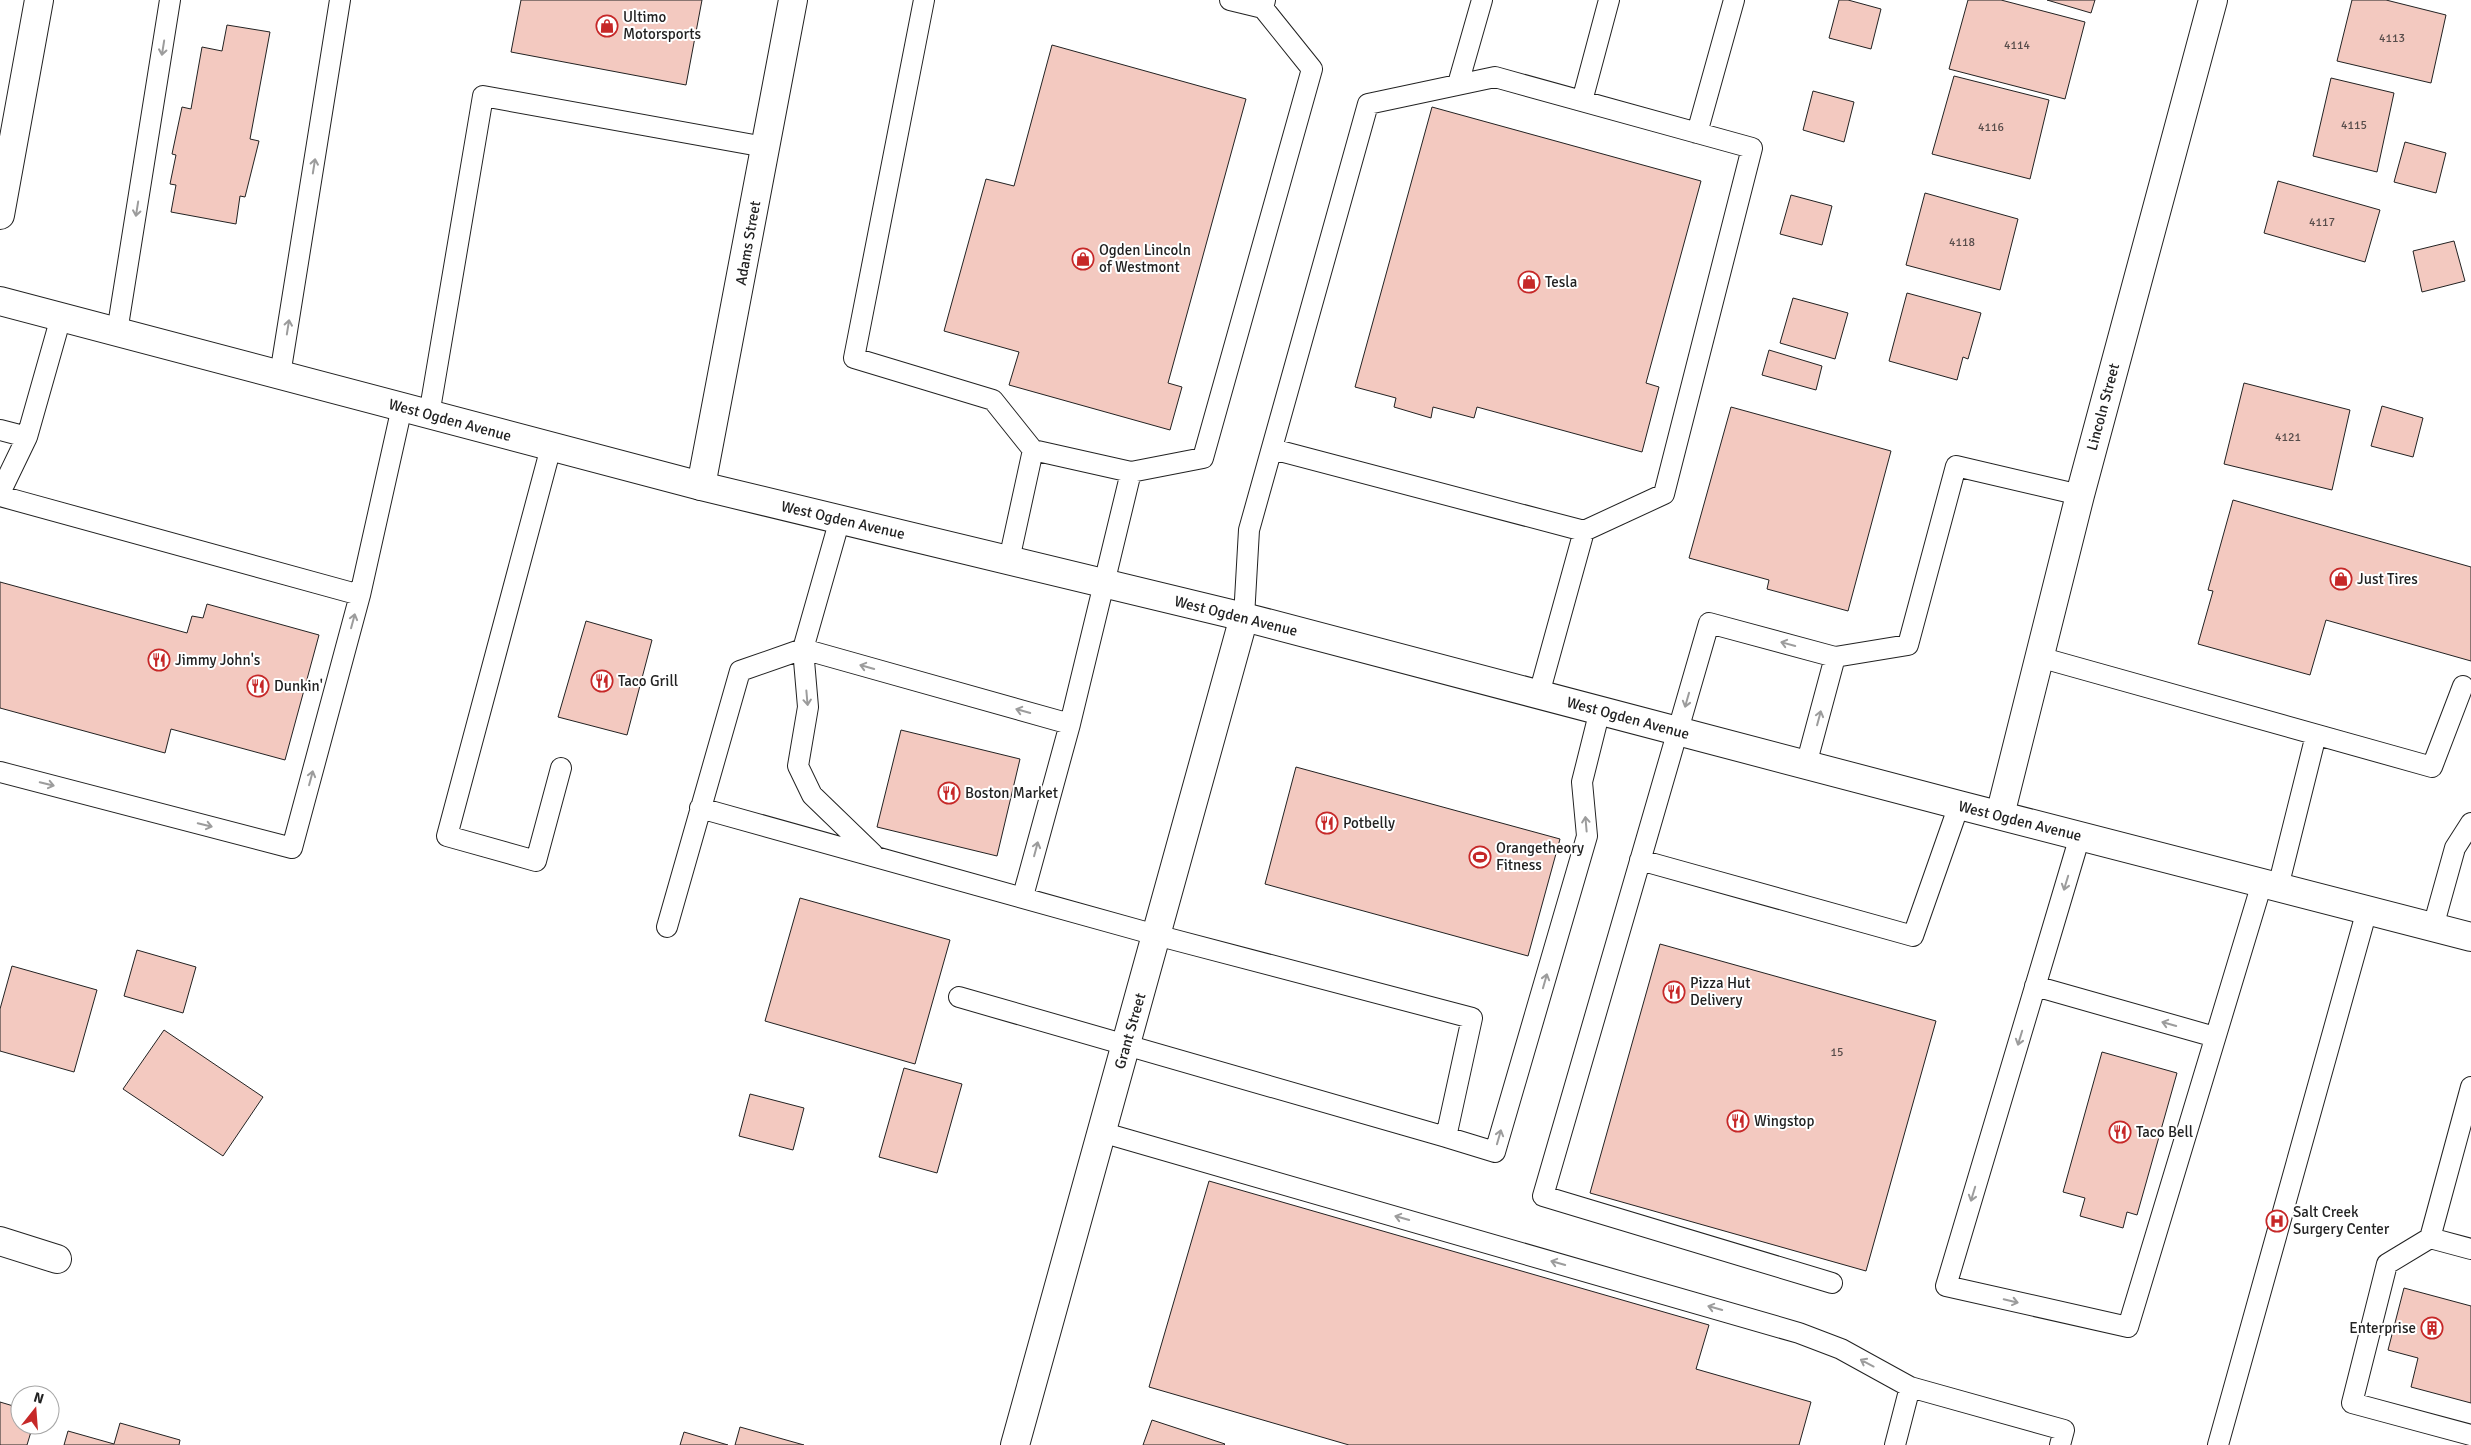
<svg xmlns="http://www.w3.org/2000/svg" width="2471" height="1445" font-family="Signika,sans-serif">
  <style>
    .building { fill: #f3c9c0; stroke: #222 }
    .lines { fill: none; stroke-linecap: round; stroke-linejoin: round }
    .service-casing { stroke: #222; stroke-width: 22 }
    .minor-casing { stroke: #222; stroke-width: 30 }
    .primary-casing { stroke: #222; stroke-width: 30 }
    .service { stroke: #fff; stroke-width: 20 }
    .minor { stroke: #fff; stroke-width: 28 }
    .primary { stroke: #fff; stroke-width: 28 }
    .oneway { stroke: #9c9c9c }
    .labels { text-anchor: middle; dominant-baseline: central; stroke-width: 4; stroke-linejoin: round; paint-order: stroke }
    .number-label { font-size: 12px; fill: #564c4a }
    .poi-label { font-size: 15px; fill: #222; stroke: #fff; text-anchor: start }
    .street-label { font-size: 15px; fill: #222; stroke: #fff }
  </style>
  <rect width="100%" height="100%" fill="#fff"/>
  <!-- building -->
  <path class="building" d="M521 0H702L686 85 511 52Z
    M1839 0H1848L1881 9 1871 49 1829 38Z
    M1968 0H2001L2085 22 2065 99 1949 69Z
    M2047 0H2095L2091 13Z
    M2352 0H2386L2446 15 2431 83 2337 61Z
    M227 25 270 32 250 139 259 141 245 197 240 196 236 224 171 212 176 185 170 184 176 155 172 154 182 107 191 109 202 47 222 51Z
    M1052 45 1246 99 1168 383 1182 387 1170 430 1009 385 1019 352 944 331 986 179 1014 186Z
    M1954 76 2049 100 2030 179 1932 154Z
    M2331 78 2394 93 2377 172 2313 156Z
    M1813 91 1854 102 1844 142 1803 130Z
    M1432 107 1701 181 1646 383 1659 387 1642 452 1477 407 1474 418 1433 407 1431 418 1394 407 1396 398 1355 387Z
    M2405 142 2446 153 2436 193 2394 182Z
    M2278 181 2380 210 2365 262 2264 233Z
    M1925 193 2018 219 2000 290 1906 265Z
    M1791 195 1832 206 1822 245 1780 234Z
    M2454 241 2465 281 2422 292 2413 251Z
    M1907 293 1981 313 1968 359 1963 357 1957 380 1889 361Z
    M1793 298 1848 313 1835 359 1780 343Z
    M1769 350 1822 366 1816 390 1762 375Z
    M2244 383 2350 410 2332 490 2224 464Z
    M2382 406 2423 418 2413 457 2371 446Z
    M1731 407 1891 451 1848 611 1767 589 1769 580 1689 558Z
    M2233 500 2471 567V661L2326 620 2310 675 2198 644 2213 591 2208 590Z
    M0 582 187 633 192 616 203 618 207 604 319 635 285 760 171 729 165 753 0 708Z
    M586 621 652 640 627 735 558 717Z
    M901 730 1020 759 997 856 877 827Z
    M1296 767 1560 839 1528 956 1265 884Z
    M800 898 950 940 915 1064 765 1021Z
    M1660 944 1936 1021 1866 1271 1590 1193Z
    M137 950 196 967 183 1013 124 996Z
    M12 966 97 990 74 1072 0 1051V1009Z
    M164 1030 263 1097 223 1156 123 1089Z
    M2102 1052 2177 1073 2137 1215 2127 1212 2123 1228 2080 1216 2085 1198 2063 1192Z
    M904 1068 962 1084 937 1173 879 1157Z
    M750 1094 804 1108 793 1150 739 1136Z
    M1209 1181 1709 1325 1696 1369 1811 1402 1799 1445H1349L1149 1387Z
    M2404 1288 2471 1306V1403L2411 1387 2418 1358 2388 1350Z
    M0 1402 20 1408V1425H33L27 1445H0Z
    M1152 1420 1225 1444 1224 1445H1143Z
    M120 1423 180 1440 179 1445H64L68 1431 114 1444Z
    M740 1427 804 1445H735Z
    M684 1432 728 1445H680Z"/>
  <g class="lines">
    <!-- service casing -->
    <g class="service-casing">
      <path id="service" d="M924 0 854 358 993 400 1033 450
        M1230 0 1263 8
        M1458 84 1482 0
        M1582 101 1609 0
        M1697 133 1734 0
        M117 332 170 0
        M280 375 340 0
        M429 415 483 96 765 147
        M0 430 27 437 61 317
        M551 447 447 836 536 861 561 768
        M1131 472 1203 458 1312 69 1263 8 1265 0
        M0 493 27 437
        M0 496 360 595
        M1009 560 1033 450 1131 472 1070 724 1023 896
        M1244 617 1249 530 1368 104 1495 77 1752 148 1664 494 1584 531 1272 449
        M2039 657 2432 767 2463 686
        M1539 694 1584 531
        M1806 765 1835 657 1908 645 1956 466 2080 495
        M0 772 292 848 360 595 402 407
        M700 808 1156 935 1472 1018 1446 1137 959 997
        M2080 836 1946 1286 2128 1327 2262 883
        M873 854 812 795 798 766 808 707 803 649 1070 724
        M1640 860 1913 936 1959 805
        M2278 887 2316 735
        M667 927 740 671 803 649 840 519
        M2433 927 2455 848 2471 823
        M2035 986 2215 1037
        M2471 1087 2430 1238 2471 1249
        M1101 1132 1799 1333 1841 1349 1910 1387 2064 1430 2060 1445
        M1446 1137 1495 1152 1587 836 1582 782 1600 710
        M2430 1238 2387 1264 2352 1403 2471 1435
        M1832 1283 1543 1196 1709 623 1835 657
        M1895 1445 1910 1387
        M2218 1445 2367 910"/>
    </g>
    <!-- minor casing -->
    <g class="minor-casing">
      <path id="minor" d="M0 215 39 0
        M701 486 793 0
        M2000 815 2080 495 2213 0
        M0 1241 57 1259
        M1015 1445 1244 617"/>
    </g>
    <!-- primary casing -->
    <g class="primary-casing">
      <path id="primary" d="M0 301 701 486 1244 617 1959 805 2471 937"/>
    </g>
    <!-- service -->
    <use href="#service" class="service"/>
    <!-- minor -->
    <use href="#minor" class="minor"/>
    <!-- primary -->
    <use href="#primary" class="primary"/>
  </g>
  <!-- one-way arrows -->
  <defs><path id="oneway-shaft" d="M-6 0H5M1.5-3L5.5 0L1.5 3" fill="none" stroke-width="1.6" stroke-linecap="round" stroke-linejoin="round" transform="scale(1.25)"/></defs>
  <g class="oneway">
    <use href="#oneway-shaft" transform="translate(163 48) rotate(99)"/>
    <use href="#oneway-shaft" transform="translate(314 166) rotate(-81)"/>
    <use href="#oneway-shaft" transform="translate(137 209) rotate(99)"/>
    <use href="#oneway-shaft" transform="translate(288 327) rotate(-81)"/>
    <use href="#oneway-shaft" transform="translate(353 621) rotate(-75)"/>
    <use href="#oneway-shaft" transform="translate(1788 644) rotate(-165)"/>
    <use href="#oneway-shaft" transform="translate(867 667) rotate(-164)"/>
    <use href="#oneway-shaft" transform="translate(807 698) rotate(85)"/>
    <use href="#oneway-shaft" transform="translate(1687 700) rotate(106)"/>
    <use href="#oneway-shaft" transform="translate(1023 711) rotate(-164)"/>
    <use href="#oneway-shaft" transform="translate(1819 718) rotate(-75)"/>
    <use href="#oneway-shaft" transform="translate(311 778) rotate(-75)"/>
    <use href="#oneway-shaft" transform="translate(47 784) rotate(14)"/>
    <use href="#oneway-shaft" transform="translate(1586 824) rotate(-95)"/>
    <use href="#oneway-shaft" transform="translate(205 825) rotate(14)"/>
    <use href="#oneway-shaft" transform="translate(1036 849) rotate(-75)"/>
    <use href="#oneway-shaft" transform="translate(2066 883) rotate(107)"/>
    <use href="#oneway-shaft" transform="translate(1545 981) rotate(-74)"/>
    <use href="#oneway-shaft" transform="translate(2169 1024) rotate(-164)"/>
    <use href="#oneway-shaft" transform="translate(2020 1038) rotate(107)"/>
    <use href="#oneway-shaft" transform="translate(1499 1137) rotate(-74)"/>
    <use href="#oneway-shaft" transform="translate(1973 1194) rotate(107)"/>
    <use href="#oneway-shaft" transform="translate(1402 1218) rotate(-164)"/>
    <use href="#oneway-shaft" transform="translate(1558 1263) rotate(-164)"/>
    <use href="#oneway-shaft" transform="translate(2011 1301) rotate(13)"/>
    <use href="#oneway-shaft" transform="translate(1715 1308) rotate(-164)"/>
    <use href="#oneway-shaft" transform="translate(1867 1363) rotate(-152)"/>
  </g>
  <!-- icons -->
  <defs>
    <g id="shop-ring" transform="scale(1.125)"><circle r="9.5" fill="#fff" stroke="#c62828" stroke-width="1.5"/><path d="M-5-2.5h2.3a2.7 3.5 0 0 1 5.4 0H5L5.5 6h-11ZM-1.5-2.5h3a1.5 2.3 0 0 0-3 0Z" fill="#c62828"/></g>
    <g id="restaurant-ring" transform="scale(1.125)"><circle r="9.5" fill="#fff" stroke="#c62828" stroke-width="1.5"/><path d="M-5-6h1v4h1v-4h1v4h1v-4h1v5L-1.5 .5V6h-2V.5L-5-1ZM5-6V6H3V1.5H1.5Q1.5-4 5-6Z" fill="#c62828"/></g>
    <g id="stadium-ring" transform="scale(1.125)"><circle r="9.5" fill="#fff" stroke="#c62828" stroke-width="1.5"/><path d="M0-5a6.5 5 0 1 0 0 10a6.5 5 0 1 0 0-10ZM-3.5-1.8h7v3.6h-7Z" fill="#c62828"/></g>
    <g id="hospital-ring" transform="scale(1.125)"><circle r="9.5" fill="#fff" stroke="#c62828" stroke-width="1.5"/><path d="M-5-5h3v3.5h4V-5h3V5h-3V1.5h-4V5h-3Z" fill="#c62828"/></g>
    <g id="building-ring" transform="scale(1.125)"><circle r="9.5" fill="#fff" stroke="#c62828" stroke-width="1.5"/><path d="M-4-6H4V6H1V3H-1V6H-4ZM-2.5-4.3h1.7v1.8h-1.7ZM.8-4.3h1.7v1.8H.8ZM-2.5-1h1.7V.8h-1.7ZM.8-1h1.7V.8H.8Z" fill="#c62828"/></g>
  </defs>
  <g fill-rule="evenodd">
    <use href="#shop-ring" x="607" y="26"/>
    <use href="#shop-ring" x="1083" y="259"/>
    <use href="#shop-ring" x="1529" y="282"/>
    <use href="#shop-ring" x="2341" y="579"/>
    <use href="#restaurant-ring" x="159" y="660"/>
    <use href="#restaurant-ring" x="602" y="681"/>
    <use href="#restaurant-ring" x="258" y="686"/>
    <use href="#restaurant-ring" x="949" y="793"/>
    <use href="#restaurant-ring" x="1327" y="823"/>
    <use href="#stadium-ring" x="1480" y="857"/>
    <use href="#restaurant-ring" x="1674" y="992"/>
    <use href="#restaurant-ring" x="1738" y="1121"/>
    <use href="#restaurant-ring" x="2120" y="1132"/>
    <use href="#hospital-ring" x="2277" y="1221"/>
    <use href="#building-ring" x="2432" y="1328"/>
  </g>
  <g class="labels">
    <!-- number labels -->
    <g class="number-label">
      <text x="2392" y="38">4113</text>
      <text x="2017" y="45">4114</text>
      <text x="2354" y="125">4115</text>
      <text x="1991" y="127">4116</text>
      <text x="2322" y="222">4117</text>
      <text x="1962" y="242">4118</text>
      <text x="2288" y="437">4121</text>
      <text x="1837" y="1052">15</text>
    </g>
    <!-- poi labels -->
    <g class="poi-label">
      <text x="623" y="17">Ultimo<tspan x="623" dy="17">Motorsports</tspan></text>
      <text x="1099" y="250">Ogden Lincoln<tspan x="1099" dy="17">of Westmont</tspan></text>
      <text x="1545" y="282">Tesla</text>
      <text x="2357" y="579">Just Tires</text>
      <text x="175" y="660">Jimmy John's</text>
      <text x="618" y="681">Taco Grill</text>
      <text x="274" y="686">Dunkin'</text>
      <text x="965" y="793">Boston Market</text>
      <text x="1343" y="823">Potbelly</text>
      <text x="1496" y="848">Orangetheory<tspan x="1496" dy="17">Fitness</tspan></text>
      <text x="1690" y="983">Pizza Hut<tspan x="1690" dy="17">Delivery</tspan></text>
      <text x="1754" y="1121">Wingstop</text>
      <text x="2136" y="1132">Taco Bell</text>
      <text x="2293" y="1212">Salt Creek<tspan x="2293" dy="17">Surgery Center</tspan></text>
      <text x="2416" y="1328" text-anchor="end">Enterprise</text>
    </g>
    <!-- street labels -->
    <g class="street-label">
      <text transform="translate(748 243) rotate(-80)">Adams Street</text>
      <text transform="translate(2103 407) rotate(-75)">Lincoln Street</text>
      <text transform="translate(450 420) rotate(15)">West Ogden Avenue</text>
      <text transform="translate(843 520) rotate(13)">West Ogden Avenue</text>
      <text transform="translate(1236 616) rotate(14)">West Ogden Avenue</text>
      <text transform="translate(1628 718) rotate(15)">West Ogden Avenue</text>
      <text transform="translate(2020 821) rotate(14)">West Ogden Avenue</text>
      <text transform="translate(1130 1031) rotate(-74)">Grant Street</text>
    </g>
  </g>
  <!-- north arrow -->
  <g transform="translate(35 1410) rotate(17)"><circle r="24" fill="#ffffff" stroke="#a7a7a7"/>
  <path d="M0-4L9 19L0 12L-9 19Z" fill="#c62828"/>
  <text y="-8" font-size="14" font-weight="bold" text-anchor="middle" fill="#222222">N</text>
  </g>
</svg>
